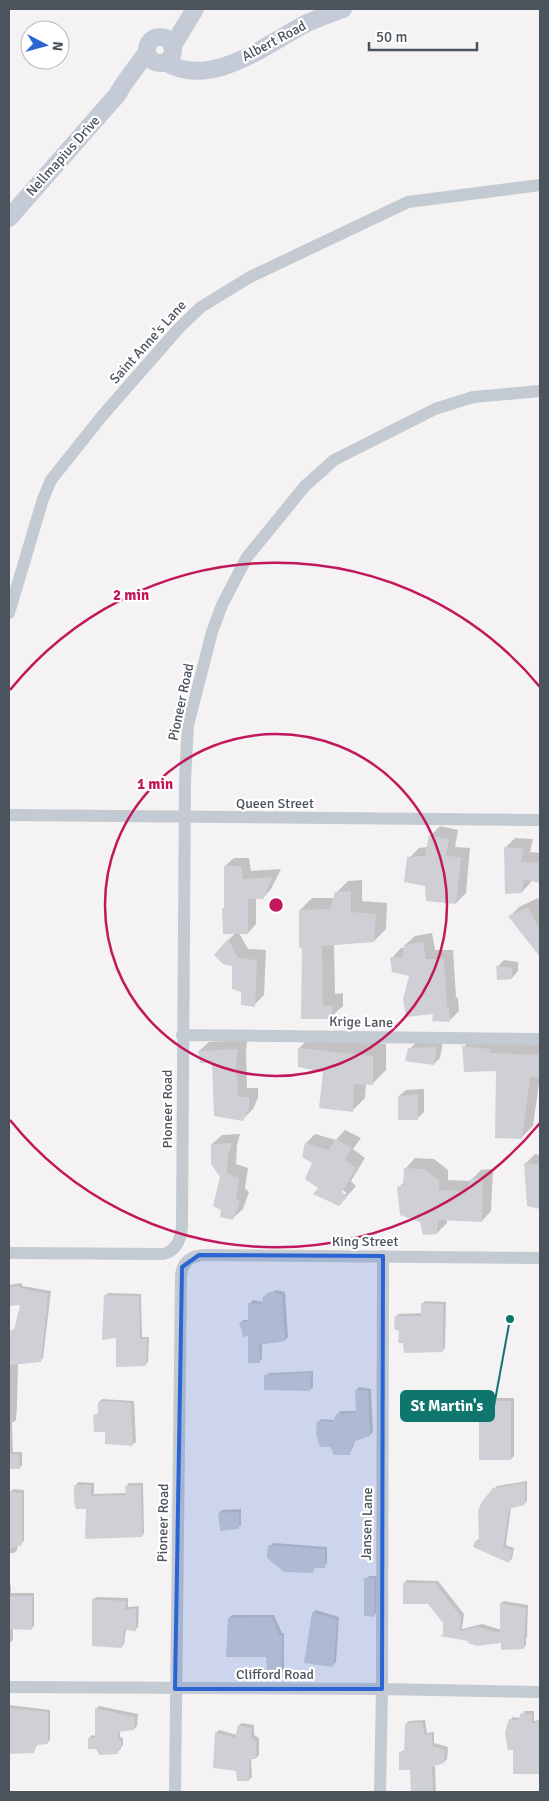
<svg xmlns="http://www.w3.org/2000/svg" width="549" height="1801" font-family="Signika,sans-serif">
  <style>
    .shadow { fill: #0003; fill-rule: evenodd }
    .building { fill: #cfd0d5 }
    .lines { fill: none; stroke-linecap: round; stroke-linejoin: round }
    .street { stroke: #c4cad1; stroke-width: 12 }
    .secondary { stroke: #c4cbd6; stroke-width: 18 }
    .marked { fill: #2b65d4; fill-opacity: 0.2; stroke: #2b65d4; stroke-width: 4; stroke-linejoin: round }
    .ring { fill: none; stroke: #c2185b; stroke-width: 2.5 }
    .labels { text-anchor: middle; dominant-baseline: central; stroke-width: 4.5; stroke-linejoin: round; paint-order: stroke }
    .street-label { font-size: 14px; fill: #4b535d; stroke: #fff }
    .centre { fill: #c2185b; stroke: #fff; stroke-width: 2.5 }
    .ring-label { font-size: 15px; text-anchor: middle; font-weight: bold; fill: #c2185b; stroke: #fff; stroke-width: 4.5; stroke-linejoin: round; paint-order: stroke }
    .leader { fill: none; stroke: #0f766e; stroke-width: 2 }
    .callout-dot { fill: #0f766e; stroke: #fff; stroke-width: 2 }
    .callout { fill: #0f766e; stroke: #0f766e; stroke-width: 2 }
    .callout-label { font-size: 15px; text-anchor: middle; font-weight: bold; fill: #fff }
  </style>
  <rect width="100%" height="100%" fill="#f4f2f2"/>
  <!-- shadow -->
  <path class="shadow" d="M440 826 458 830 455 847 470 848 466 893 456 903 427 885 409 858 419 848 428 847 430 836Z
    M515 838 533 839 530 852 540 853V881L532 879 531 882 522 892 506 847Z
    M234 858H249L251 871 281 869 271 889 263 898H256V924L248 933H239L248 949 266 950 264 995 254 1005 242 991 233 965 228 940 236 933 224 908 226 906 225 866Z
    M362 880V901L387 903 386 929 374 941 334 944 335 994 343 993V1006L331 1017H302L303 948 300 910 312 898H334L336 893 348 881Z
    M538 898 540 902V955L509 917 519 907Z
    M432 933 435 950H453L456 997 458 998 459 1011 450 1020 434 1012 410 975 392 958 401 948H405V945L415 936Z
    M504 960 518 962V971L512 978 498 966Z
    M475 1035 540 1043V1076L533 1126 521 1138 497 1070 464 1047Z
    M312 1036 386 1044V1070L373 1083H366L365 1098 352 1111 325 1071 299 1048Z
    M247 1040 246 1053 247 1088H258V1098L253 1109 243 1119 213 1062 199 1051 209 1042Z
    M416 1042H443L440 1058 434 1064 410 1049Z
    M424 1089V1112L417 1119 399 1096 406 1090Z
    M345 1130 361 1138 353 1149 365 1158 351 1181 356 1186 339 1205 320 1188 314 1163 303 1156 306 1143 315 1134 336 1140ZM339 1186 347 1194H343Z
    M240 1134 237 1145 236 1164 248 1168 245 1188 249 1192 243 1209 233 1218 212 1144 222 1135Z
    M535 1154 540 1155V1207L528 1205 525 1164Z
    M415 1158 434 1159 448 1170V1180L470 1181 481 1170 493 1169 491 1211 482 1221 447 1219V1223L437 1233 421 1221 399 1187 405 1181 406 1168Z
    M22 1283V1286L51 1291 43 1358 40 1361 18 1363 17 1405 16 1420 12 1423 13 1452H22V1465L20 1468 9 1467V1332L16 1328 22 1304 9 1305V1285Z
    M277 1290 285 1292 288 1337 285 1340 262 1344V1359L259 1362 249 1334 241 1323 243 1320H249L250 1303 253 1300 264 1302V1296L268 1293Z
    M108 1293 141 1294 142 1337H149L148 1362 145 1365 118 1337 105 1296Z
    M425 1301 446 1302 445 1348 442 1351 400 1330 396 1316 399 1314 423 1313 422 1304Z
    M313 1371V1387L310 1390 266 1376 269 1373Z
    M359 1387 371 1389 373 1432 370 1435 355 1440 352 1450 349 1453 318 1422 321 1419 335 1420 340 1411H357L356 1390Z
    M497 1398H514V1456L511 1459 481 1411 484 1408 495 1407 494 1401Z
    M102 1399 134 1401 136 1442 133 1444 107 1431 95 1415 100 1412 99 1402Z
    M527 1481V1501L524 1504 511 1507 506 1545 514 1548 512 1559 509 1561 476 1541 479 1539 494 1489 497 1486Z
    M78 1482 94 1483V1494L127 1493 126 1486 129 1483H143L144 1533 142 1536 87 1507 76 1485Z
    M13 1489 24 1490V1541L18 1545 17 1550 14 1553H9V1505L10 1492Z
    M241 1509V1525L238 1528 219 1513 222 1510Z
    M273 1543 327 1547V1563L324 1566H316L312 1571 270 1546Z
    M369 1576H377L376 1613 374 1616 366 1579Z
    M407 1580 438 1581 464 1614 462 1629 482 1624 502 1630 501 1603 504 1601 528 1605 527 1636H528L526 1638V1645L523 1648 502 1642 470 1640 442 1635 444 1634V1622L429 1603 404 1583Z
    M9 1585H11V1593H34V1626L31 1629 13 1628V1640L10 1643Z
    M96 1597 128 1598V1607L139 1606 138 1627 135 1630 126 1629 124 1644 121 1647 93 1600Z
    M316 1610 339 1617 336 1662 333 1665 313 1613Z
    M232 1615H274L282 1633H284V1669L281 1672 229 1618Z
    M9 1705 50 1710V1740L47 1743 38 1744 33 1752 9 1753Z
    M99 1706 138 1714 137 1726 134 1729 120 1730V1737L123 1738V1745L117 1753 89 1738 92 1735 96 1736V1709Z
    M525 1711H534V1721L540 1720V1773H514V1749L510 1720 513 1717 520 1718Z
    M425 1720 427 1733 434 1732V1743L448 1747 447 1759 444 1762 435 1765 436 1792H412V1769L400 1752 405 1750 406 1724 409 1721Z
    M242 1723 254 1725V1735L259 1738V1755L256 1758H251L252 1777 249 1780 238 1770 216 1733 219 1730 237 1735 239 1725Z"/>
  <!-- building -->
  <path class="building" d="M429 835 449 839 446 856 461 857 456 904 426 901 425 886 404 882 407 857 425 856Z
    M504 847 524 849 521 862 540 863V883L524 879 522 893 505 894Z
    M224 866H241L243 879 273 877 263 899H248V934H223L222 908H224Z
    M351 891V912L376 914 374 942 322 946 323 1006 332 1005V1019H301L302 949 299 947V910L330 909 335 892Z
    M528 907 540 930V957L508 916Z
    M228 939 238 958 257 960 255 1007 241 1005V992L232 989V966L223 964 214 955Z
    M423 942 426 959H444L447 1007H449L450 1022 432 1021 433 1014 406 1017 403 999 409 976 392 972 390 957 402 958 404 945Z
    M496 966 512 968V979L497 980Z
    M462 1046 490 1049V1053L540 1055V1077H530L522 1139 495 1138 496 1071 464 1072Z
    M437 1047 434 1065 405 1061 408 1048Z
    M298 1048 373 1056V1085L354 1084 353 1112 319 1108 323 1072 298 1067Z
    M238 1049 236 1064 238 1097H249V1108L243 1121 214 1116 212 1063H200L198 1051Z
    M418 1094V1120H398V1096Z
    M335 1139 352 1148 345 1159 356 1168 342 1192 347 1197 339 1206 313 1194 318 1188 305 1179 312 1163 302 1157 305 1143 329 1150Z
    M232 1143 228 1156 227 1173 239 1178 236 1198 240 1202 233 1220 220 1217 221 1210 213 1206 220 1177 211 1164V1144Z
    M524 1163 540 1164V1209L527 1206Z
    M404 1168 424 1169 439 1180V1190L467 1191 470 1179 483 1178 482 1222 438 1220 437 1234 423 1235 420 1222 400 1215 397 1187 403 1185Z
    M20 1286V1288L48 1294 41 1362 9 1365V1331L14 1330 20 1305 9 1306V1287Z
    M273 1292 282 1295 285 1341 259 1345 260 1363H248V1336L243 1337 239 1322H248V1303L262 1305 263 1296Z
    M104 1295 139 1296 140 1339H147L146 1366 116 1367V1338L102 1340Z
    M421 1303 443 1304V1352L404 1353 403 1343H398L399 1331 394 1329 395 1316H421Z
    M311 1373 310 1391 264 1390V1375Z
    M355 1390 368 1391 370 1436 353 1442 350 1455H334L330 1447H320L316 1434 317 1421 333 1422 336 1414 356 1413Z
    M108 1401 131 1403 133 1446 105 1444V1432H94L93 1415 98 1414V1402Z
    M493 1401H511V1460H479V1410L494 1409Z
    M9 1454 19 1455 20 1469H9Z
    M525 1483V1505L509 1509 503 1548 512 1550 509 1563 473 1547 475 1541 479 1542 478 1511 481 1503 493 1488Z
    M74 1485H91V1496L126 1495 125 1486 141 1485 142 1537 85 1539 86 1509H76L74 1502Z
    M9 1492 22 1493V1545L9 1549Z
    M239 1512V1529L220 1531 218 1513Z
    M268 1545 325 1549V1568H314L313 1573 284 1572 267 1558Z
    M364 1578H374V1617L364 1616Z
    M403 1583H435L461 1617 460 1631 478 1627 500 1633V1603L526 1608 524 1639H527L524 1641V1649L501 1650V1643L477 1646 468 1643V1641L440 1636 443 1635V1623L428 1604H403Z
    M9 1596H32V1630L9 1629Z
    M92 1599 126 1601 125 1610 136 1608V1631L124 1630 122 1648 92 1646Z
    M312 1612 337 1620 333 1667 304 1663Z
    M271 1617 279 1635 282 1636 281 1673 267 1676 266 1657H226L228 1618Z
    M9 1708 48 1712V1744L36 1745 34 1753 9 1754Z
    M95 1708 135 1717 134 1730 118 1732V1740H121V1750H118V1754L99 1755 96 1749H88V1738H95Z
    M521 1713 531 1714 532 1723 540 1722V1774H513V1750H508L505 1733 509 1719 518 1720Z
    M422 1722 425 1735 432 1734V1746L445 1750 444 1763 432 1767 433 1792H411L410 1770H399V1752L404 1753 405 1724Z
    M238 1725 252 1728 251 1738 256 1741V1759H249V1781H237L236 1771 213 1768 215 1732 235 1738Z"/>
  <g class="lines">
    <!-- street -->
    <path class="street" d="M9 613 43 499 51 480 102 416 179 328 201 307 250 277 408 202 540 185
      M9 815 540 820
      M182 1035 540 1039
      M9 1253 163 1254C177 1251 181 1239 182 1226L185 780 188 725 212 632 222 605 247 557 305 486 334 460 435 409 473 397 540 391
      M9 1687 382 1689 540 1692
      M175 1792 181 1276C182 1261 192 1255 206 1255L540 1258
      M380 1792 382 1689 383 1256"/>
    <!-- secondary -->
    <path class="secondary" d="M147 50a13 13 0 1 1 26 0a13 13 0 1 1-26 0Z
      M172 47 195 9
      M165 62C212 90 266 44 307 23 319 18 331 13 343 9
      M9 218 117 95 123 85 147 52"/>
  </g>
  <!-- marked area -->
  <path class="marked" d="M199 1255 383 1256 382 1689H175L182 1267Z"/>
  <!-- distance rings -->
  <g class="ring">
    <circle cx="276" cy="905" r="171"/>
    <path d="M540 1123A342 342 0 0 1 10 1120M10 690A342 342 0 0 1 540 687"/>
  </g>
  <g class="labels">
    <!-- street labels -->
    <g class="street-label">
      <text transform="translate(274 41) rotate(-28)">Albert Road</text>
      <text transform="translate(63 156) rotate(-48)">Nellmapius Drive</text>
      <text transform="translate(148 342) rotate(-48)">Saint Anne's Lane</text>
      <text transform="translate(181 702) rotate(-78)">Pioneer Road</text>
      <text x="275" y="803">Queen Street</text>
      <text transform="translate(361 1022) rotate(1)">Krige Lane</text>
      <text transform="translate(167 1109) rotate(-90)">Pioneer Road</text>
      <text x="365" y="1241">King Street</text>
      <text transform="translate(163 1523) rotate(-89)">Pioneer Road</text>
      <text transform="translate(367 1524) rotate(-89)">Jansen Lane</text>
      <text x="275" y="1674">Clifford Road</text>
    </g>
  </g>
  <circle cx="276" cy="905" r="8" class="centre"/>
  <g class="ring-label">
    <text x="131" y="600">2 min</text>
    <text x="155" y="789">1 min</text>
  </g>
  <!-- callouts -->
  <path class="leader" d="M510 1319L494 1406"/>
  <circle class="callout-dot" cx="510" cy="1319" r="5"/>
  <rect class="callout" x="401" y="1391" width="93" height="30" rx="5"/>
  <g class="callout-label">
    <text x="447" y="1411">St Martin's</text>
  </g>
  <!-- border -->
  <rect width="549" height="1801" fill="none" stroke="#4b535d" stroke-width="20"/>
  <!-- north arrow -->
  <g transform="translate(45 45) rotate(96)"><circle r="24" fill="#ffffff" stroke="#b7babe"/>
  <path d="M0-4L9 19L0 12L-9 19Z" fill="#2b65d4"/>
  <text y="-8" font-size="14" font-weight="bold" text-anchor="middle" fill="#4b535d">N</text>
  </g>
  <!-- scale -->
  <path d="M369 42v8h108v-8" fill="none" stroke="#4b535d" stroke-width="2.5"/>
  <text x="376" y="42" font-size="15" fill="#4b535d" stroke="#ffffff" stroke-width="4" paint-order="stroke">50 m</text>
</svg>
